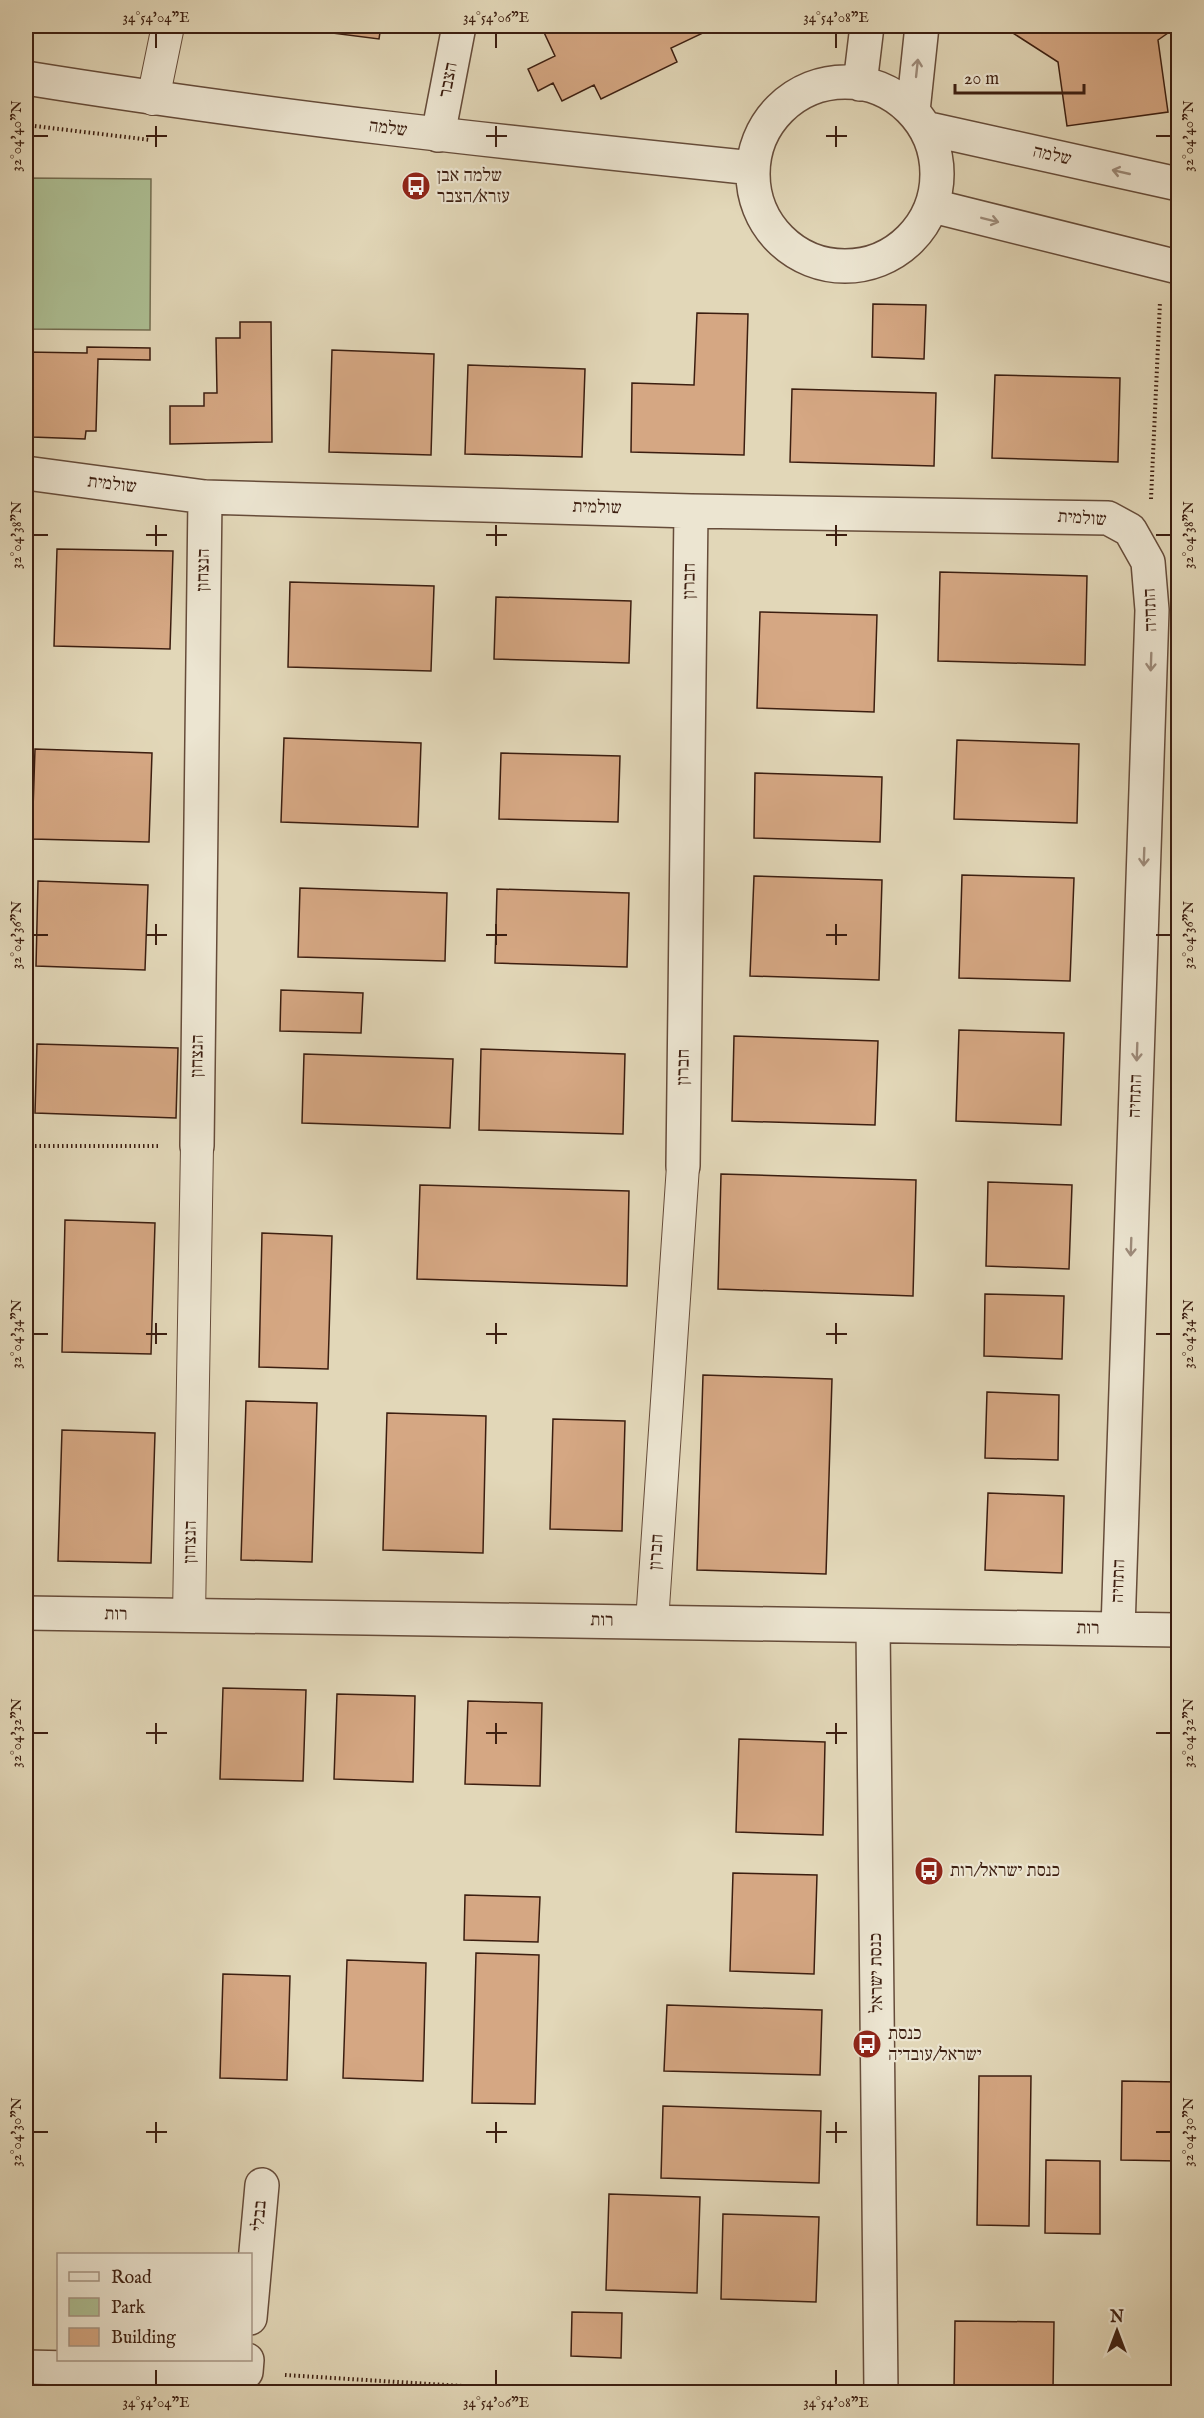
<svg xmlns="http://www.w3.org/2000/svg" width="1204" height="2418" font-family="'IM FELL English','Frank Ruhl Libre',serif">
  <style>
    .green { fill: #adbf94; stroke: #746e52; stroke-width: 1.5 }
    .building { fill: #d5a783; stroke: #3c1e10; stroke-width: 1.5 }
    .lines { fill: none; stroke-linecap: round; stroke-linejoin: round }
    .pedestrian-casing { stroke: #664c3a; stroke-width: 34 }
    .minor-casing { stroke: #664c3a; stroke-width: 36 }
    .tertiary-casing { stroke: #664c3a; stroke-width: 36 }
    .path { stroke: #3c1e10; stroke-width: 4; stroke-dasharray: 1.5 3; stroke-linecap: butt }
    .pedestrian { stroke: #ece5d1; stroke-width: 32 }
    .minor { stroke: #ece5d1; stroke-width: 33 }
    .tertiary { stroke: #ece5d1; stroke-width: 33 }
    .oneway { stroke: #9d8b7a }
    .ticks { fill: none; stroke: #3c1e10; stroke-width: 2 }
    .labels { text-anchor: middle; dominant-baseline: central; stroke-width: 4.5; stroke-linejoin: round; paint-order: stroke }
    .street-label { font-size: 18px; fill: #3c1e10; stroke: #ece5d1 }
    .poi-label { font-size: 18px; fill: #3c1e10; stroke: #ece5d1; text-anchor: start }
    .neatline { fill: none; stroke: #3c1e10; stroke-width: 2 }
    .ticks-label { font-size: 15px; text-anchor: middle; fill: #3c1e10 }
  </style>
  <rect width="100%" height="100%" fill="#e2d7b8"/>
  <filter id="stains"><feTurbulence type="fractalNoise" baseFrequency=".00333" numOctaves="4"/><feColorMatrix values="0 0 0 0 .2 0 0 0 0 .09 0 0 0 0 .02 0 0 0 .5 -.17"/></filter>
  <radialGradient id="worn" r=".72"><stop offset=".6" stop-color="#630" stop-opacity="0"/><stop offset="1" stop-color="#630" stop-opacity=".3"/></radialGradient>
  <!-- green -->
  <path class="green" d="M26 178 151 179 150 330 26 329Z"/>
  <!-- building -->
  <path class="building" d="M277 26H402V29L381 26 379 39Z
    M541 26H700L703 33 671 48 677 62 601 99 594 85 562 101 553 83 538 91 528 69 555 56Z
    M1002 26H1178L1158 40 1168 112 1067 126 1058 62Z
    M873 304 926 305 924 359 872 357Z
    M697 313 748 314 744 455 631 452 632 383 694 385Z
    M240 322H271L272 442 170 444V406H204V393H217L216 338H240Z
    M87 347 150 348V360L98 359 96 431H86L85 439 32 437V415L26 414V352L87 353Z
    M332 350 434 354 431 455 329 452Z
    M468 365 585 369 582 457 465 454Z
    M995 375 1120 378 1118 462 992 458Z
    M792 389 936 393 934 466 790 462Z
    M57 549 173 551 170 649 54 646Z
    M940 572 1087 576 1085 665 938 661Z
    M290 582 434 586 431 671 288 667Z
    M496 597 631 601 629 663 494 659Z
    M760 612 877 615 874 712 757 708Z
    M284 738 421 743 418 827 281 822Z
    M957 740 1079 744 1077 823 954 819Z
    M35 749 152 753 149 842 32 839Z
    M501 753 620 756 618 822 499 819Z
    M755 773 882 777 880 842 754 838Z
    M962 875 1074 878 1070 981 959 978Z
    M754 876 882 880 879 980 750 976Z
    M38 881 148 885 145 970 36 966Z
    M300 888 447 893 445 961 298 957Z
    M497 889 629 893 627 967 495 963Z
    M281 990 363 993 361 1033 280 1031Z
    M959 1030 1064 1033 1061 1125 956 1121Z
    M734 1036 878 1041 875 1125 732 1121Z
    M37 1044 178 1048 176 1118 35 1113Z
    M481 1049 625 1054 623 1134 479 1130Z
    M304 1054 453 1059 450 1128 302 1123Z
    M721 1174 916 1180 913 1296 718 1289Z
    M988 1182 1072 1185 1069 1269 986 1266Z
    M420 1185 629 1191 627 1286 417 1279Z
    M65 1220 155 1223 151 1354 62 1352Z
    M262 1233 332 1236 328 1369 259 1367Z
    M985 1294 1064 1296 1062 1359 984 1356Z
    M703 1375 832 1379 826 1574 697 1570Z
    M987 1392 1059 1395 1058 1460 985 1458Z
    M246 1401 317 1403 312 1562 241 1560Z
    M387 1413 486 1416 483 1553 383 1550Z
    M553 1419 625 1421 622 1531 550 1529Z
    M62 1430 155 1433 151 1563 58 1561Z
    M988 1493 1064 1496 1062 1573 985 1570Z
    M223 1688 306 1690 303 1781 220 1779Z
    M337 1694 415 1696 413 1782 334 1779Z
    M468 1701 542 1703 540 1786 465 1784Z
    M739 1739 825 1742 823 1835 736 1832Z
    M733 1873 817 1875 814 1974 730 1971Z
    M465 1895 540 1897 538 1942 464 1940Z
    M476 1953 539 1955 535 2104 472 2103Z
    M347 1960 426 1963 423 2081 343 2078Z
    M223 1974 290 1976 287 2080 220 2078Z
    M667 2005 822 2010 820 2075 664 2071Z
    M979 2076H1031L1029 2226 977 2225Z
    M1122 2081 1178 2082V2161L1121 2160Z
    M663 2106 821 2111 819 2183 661 2178Z
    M1046 2160 1100 2161V2234L1045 2233Z
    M609 2194 700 2197 697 2293 606 2290Z
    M723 2214 819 2217 816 2302 721 2299Z
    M1178 2272V2392H1177Z
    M572 2312 622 2313 621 2358 571 2356Z
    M955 2321 1054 2322 1053 2390 954 2389Z"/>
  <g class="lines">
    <!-- pedestrian casing -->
    <g class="pedestrian-casing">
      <path id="pedestrian" d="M153 99 168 26
        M189 1616 197 1146
        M652 1622 683 1166"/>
    </g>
    <!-- minor casing -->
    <g class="minor-casing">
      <path id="minor" d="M438 135 459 26
        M26 473 205 497 691 511 1108 518 1130 530 1148 562 1152 610 1118 1629
        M197 1146 205 497
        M683 1166 691 511
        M26 1613 1178 1630
        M873 1626 881 2392
        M250 2318 262 2185
        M26 2367 246 2372 247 2360"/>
    </g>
    <!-- tertiary casing -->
    <g class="tertiary-casing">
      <path id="tertiary" d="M26 78C267 117 510 143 753 168
        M753 174a92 92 0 1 1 184 0a92 92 0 1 1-184 0Z
        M860 84 867 26
        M913 111 922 26
        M925 128 1178 184
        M933 206 1178 267"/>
    </g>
    <!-- path -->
    <path class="path" d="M26 125 151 140
      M1151 499 1160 302
      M26 1146H160
      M285 2375 559 2392"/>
    <!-- pedestrian -->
    <use href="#pedestrian" class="pedestrian"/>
    <!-- minor -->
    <use href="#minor" class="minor"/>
    <!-- tertiary -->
    <use href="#tertiary" class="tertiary"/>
  </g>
  <!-- one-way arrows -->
  <defs><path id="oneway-shaft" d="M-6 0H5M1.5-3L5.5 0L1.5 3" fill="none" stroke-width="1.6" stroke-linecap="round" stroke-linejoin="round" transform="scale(1.5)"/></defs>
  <g class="oneway">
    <use href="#oneway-shaft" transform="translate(917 68) rotate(-84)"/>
    <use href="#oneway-shaft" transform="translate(1121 172) rotate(-167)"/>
    <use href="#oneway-shaft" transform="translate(990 220) rotate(14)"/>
    <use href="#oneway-shaft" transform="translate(1151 662) rotate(92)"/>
    <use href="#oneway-shaft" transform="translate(1144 857) rotate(92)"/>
    <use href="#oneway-shaft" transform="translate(1137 1052) rotate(92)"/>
    <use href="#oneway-shaft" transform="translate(1131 1247) rotate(92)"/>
  </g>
  <!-- ticks -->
  <path class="ticks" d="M156 33V48M496 33V48M836 33V48M156 126V147M496 126V147M836 126V147M33 136H48M146 136H167M486 136H507M826 136H847M1156 136H1171M156 525V546M496 525V546M836 525V546M33 535H48M146 535H167M486 535H507M826 535H847M1156 535H1171M156 924V945M496 924V945M836 924V945M33 935H48M146 935H167M486 935H507M826 935H847M1156 935H1171M156 1323V1344M496 1323V1344M836 1323V1344M33 1334H48M146 1334H167M486 1334H507M826 1334H847M1156 1334H1171M156 1723V1744M496 1723V1744M836 1723V1744M33 1733H48M146 1733H167M486 1733H507M826 1733H847M1156 1733H1171M156 2122V2143M496 2122V2143M836 2122V2143M33 2132H48M146 2132H167M486 2132H507M826 2132H847M1156 2132H1171M156 2370V2385M496 2370V2385M836 2370V2385"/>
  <!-- icons -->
  <defs>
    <g id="bus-disc" transform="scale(1.5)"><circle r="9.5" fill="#8f2418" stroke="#ece5d1"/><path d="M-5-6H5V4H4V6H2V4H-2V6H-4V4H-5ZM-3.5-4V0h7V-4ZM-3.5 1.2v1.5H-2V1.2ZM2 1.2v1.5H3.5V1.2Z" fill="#fff"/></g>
  </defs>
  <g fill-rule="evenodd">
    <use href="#bus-disc" x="416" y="186"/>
    <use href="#bus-disc" x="929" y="1871"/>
    <use href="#bus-disc" x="867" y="2044"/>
  </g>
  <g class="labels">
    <!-- street labels -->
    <g class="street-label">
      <text transform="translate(449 80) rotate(-79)">הצבר</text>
      <text transform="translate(388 129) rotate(7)">שלמה</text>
      <text transform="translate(1052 156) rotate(13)">שלמה</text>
      <text transform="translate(112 485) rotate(7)">שולמית</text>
      <text transform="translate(597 508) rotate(2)">שולמית</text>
      <text transform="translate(1082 519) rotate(4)">שולמית</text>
      <text transform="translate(204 570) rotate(-89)">הנצחון</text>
      <text transform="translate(690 581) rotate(-89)">חברון</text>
      <text transform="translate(1151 610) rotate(-92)">התחיה</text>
      <text transform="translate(198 1056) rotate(-89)">הנצחון</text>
      <text transform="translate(684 1067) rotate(-89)">חברון</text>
      <text transform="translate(1136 1096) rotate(-88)">התחיה</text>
      <text transform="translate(191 1542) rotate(-89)">הנצחון</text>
      <text transform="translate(657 1552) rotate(-86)">חברון</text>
      <text transform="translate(1119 1581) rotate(-88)">התחיה</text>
      <text transform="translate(116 1615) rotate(1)">רות</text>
      <text transform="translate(602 1621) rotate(1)">רות</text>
      <text transform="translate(1088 1629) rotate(1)">רות</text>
      <text transform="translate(877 1973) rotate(-91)">כנסת ישראל</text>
      <text transform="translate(260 2216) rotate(-85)">בבלי</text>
    </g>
    <!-- poi labels -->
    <g class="poi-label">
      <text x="437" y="176">שלמה אבן<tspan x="437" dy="21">עזרא/הצבר</tspan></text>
      <text x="950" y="1871">כנסת ישראל/רות</text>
      <text x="888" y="2034">כנסת<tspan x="888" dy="21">ישראל/עובדיה</tspan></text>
    </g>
  </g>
  <!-- margin -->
  <rect width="1204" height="2418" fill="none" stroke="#e2d7b8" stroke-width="66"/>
  <!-- legend -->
  <rect x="57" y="2253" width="195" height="108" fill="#ece5d1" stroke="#a69584" stroke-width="1.5"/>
  <rect x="69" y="2272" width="30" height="9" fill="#ece5d1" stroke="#a69584" stroke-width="1.5"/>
  <text x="111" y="2283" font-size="18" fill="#3c1e10">Road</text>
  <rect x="69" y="2298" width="30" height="18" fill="#adbf94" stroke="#a69584" stroke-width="1.5"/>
  <text x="111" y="2313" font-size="18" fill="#3c1e10">Park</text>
  <rect x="69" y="2328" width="30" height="18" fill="#d5a783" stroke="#a69584" stroke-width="1.5"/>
  <text x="111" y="2343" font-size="18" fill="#3c1e10">Building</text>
  <!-- north arrow -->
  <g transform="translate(1117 2331)" stroke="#ece5d1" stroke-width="4.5" paint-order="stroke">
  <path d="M0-4.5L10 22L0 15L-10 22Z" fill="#3c1e10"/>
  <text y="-9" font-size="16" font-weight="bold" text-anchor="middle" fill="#3c1e10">N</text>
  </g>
  <!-- scale -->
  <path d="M955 84v9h129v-9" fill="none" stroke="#3c1e10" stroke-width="3"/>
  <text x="964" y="84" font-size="18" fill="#3c1e10" stroke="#ece5d1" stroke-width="4.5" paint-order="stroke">20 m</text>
  <rect x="33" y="33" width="1138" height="2352" class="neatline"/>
  <g class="ticks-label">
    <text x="156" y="22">34°54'04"E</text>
    <text x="496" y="22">34°54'06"E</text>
    <text x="836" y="22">34°54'08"E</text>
    <text transform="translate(16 136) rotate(-90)" y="5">32°04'40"N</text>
    <text transform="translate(1188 136) rotate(-90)" y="5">32°04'40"N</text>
    <text transform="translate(16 535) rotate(-90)" y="5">32°04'38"N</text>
    <text transform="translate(1188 535) rotate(-90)" y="5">32°04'38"N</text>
    <text transform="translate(16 935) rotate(-90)" y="5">32°04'36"N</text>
    <text transform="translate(1188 935) rotate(-90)" y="5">32°04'36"N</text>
    <text transform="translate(16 1334) rotate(-90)" y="5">32°04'34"N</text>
    <text transform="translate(1188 1334) rotate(-90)" y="5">32°04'34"N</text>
    <text transform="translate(16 1733) rotate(-90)" y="5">32°04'32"N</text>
    <text transform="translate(1188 1733) rotate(-90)" y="5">32°04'32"N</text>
    <text transform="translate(16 2132) rotate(-90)" y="5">32°04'30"N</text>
    <text transform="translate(1188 2132) rotate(-90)" y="5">32°04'30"N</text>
    <text x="156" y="2407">34°54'04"E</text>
    <text x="496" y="2407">34°54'06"E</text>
    <text x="836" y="2407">34°54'08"E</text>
  </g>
  <rect width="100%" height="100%" filter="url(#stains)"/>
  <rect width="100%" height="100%" fill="url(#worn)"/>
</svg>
